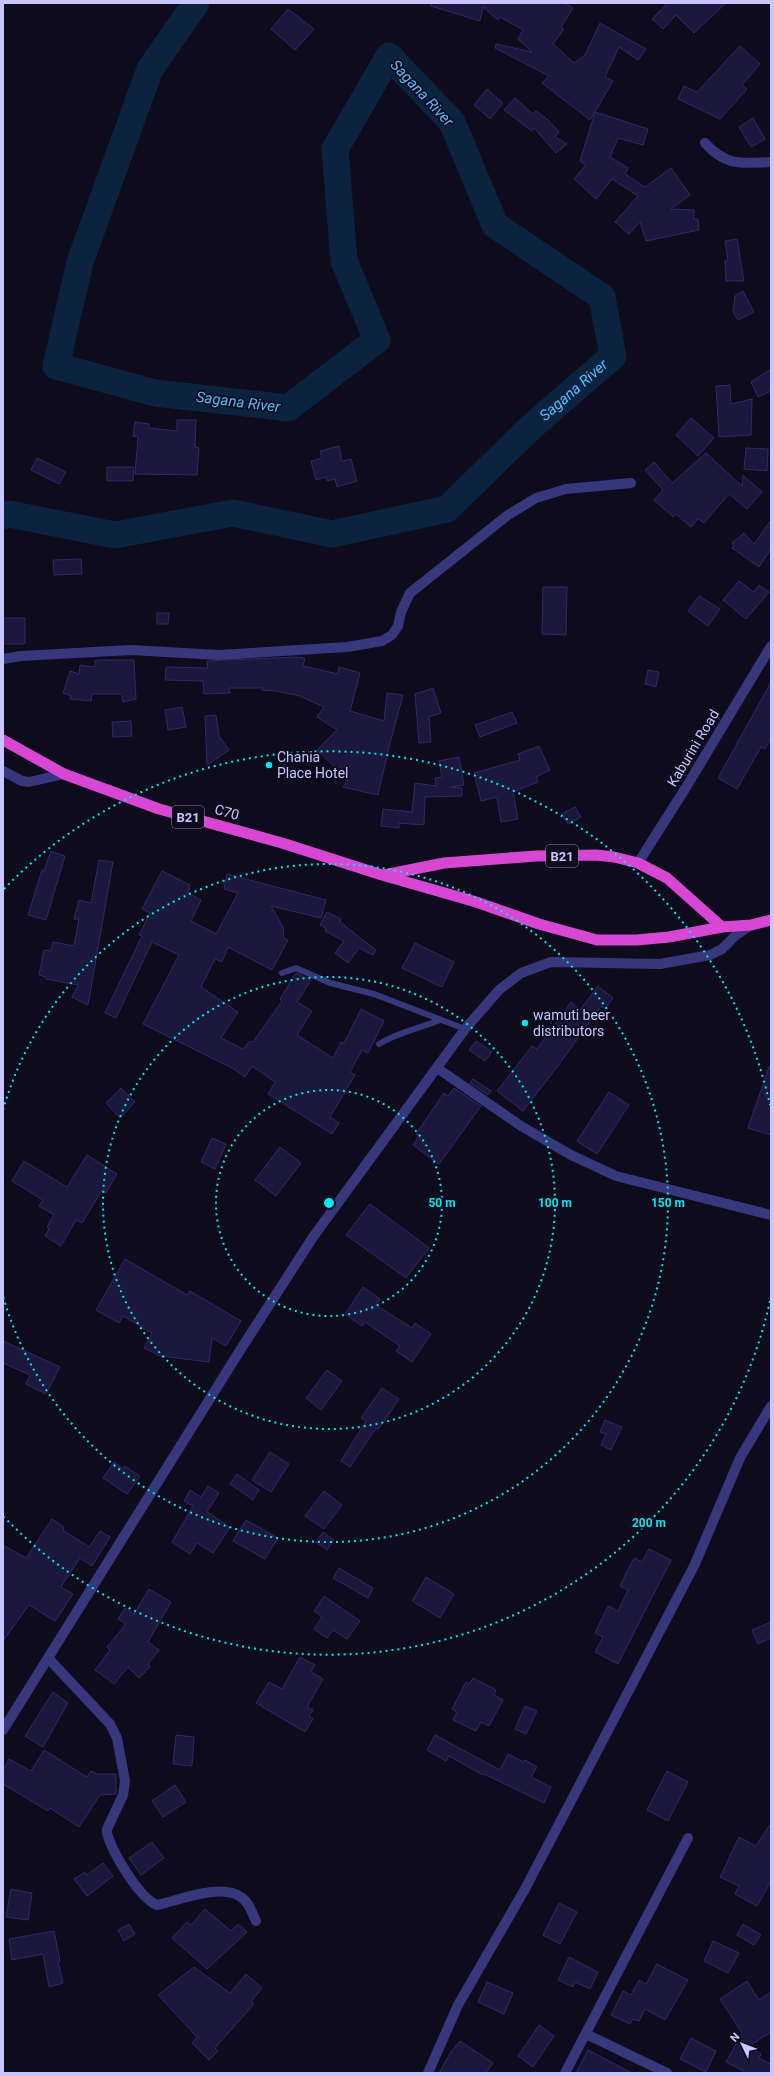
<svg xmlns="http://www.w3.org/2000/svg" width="774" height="2076" font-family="Roboto,sans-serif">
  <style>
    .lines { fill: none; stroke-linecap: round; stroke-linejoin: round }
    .river { stroke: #0b233f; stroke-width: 27 }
    .building { fill: #1c173c; stroke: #312968 }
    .service { stroke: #36387b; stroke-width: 6 }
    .minor { stroke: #36387b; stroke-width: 10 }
    .trunk { stroke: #d747d4; stroke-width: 11 }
    .ring { fill: none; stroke: #01e8ef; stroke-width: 2; stroke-dasharray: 2 4 }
    .poi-dot { fill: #01e8ef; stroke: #0d0b1c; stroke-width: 1.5 }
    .labels { text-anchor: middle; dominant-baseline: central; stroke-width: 3.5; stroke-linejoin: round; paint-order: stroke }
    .shield { fill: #0d0b1c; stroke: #908ebb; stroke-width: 1 }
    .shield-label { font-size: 13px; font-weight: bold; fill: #c8c6ff }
    .street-label { font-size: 14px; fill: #c8c6ff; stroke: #0d0b1c }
    .poi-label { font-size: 14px; fill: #c8c6ff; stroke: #0d0b1c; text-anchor: start }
    .water-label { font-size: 15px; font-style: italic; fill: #54bbfe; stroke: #0d0b1c }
    .centre { fill: #01e8ef; stroke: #0d0b1c; stroke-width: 2 }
    .ring-label { font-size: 12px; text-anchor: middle; font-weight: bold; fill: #01e8ef; stroke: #0d0b1c; stroke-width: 3.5; stroke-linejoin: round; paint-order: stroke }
  </style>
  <rect width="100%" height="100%" fill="#0d0b1c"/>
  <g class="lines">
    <!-- river -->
    <path class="river" id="s1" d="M3 516 9 514 115 535 233 513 332 534 447 509 530 428 613 356 602 297 495 225 452 122 389 56 335 149 344 261 377 340 288 408 155 393 56 366 80 262 150 69 196 3"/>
  </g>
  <!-- building -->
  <path class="building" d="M431 3H565L573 8 561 27 564 29 553 44 574 63 585 55 600 23 646 49 638 60 619 47 605 77 613 81 590 120 542 83 549 76 495 48 496 44 532 52 518 39 523 30 500 17 498 20 483 7 480 21 431 6Z
    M664 3H726L694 33 676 15 663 29 652 19 666 5Z
    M288 9 314 29 295 50 271 29Z
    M740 46 760 64 742 85 747 89 720 119 678 99 684 86 697 92Z
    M487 89 503 103 490 119 474 105Z
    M515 98 533 114 536 111 548 120 559 132 555 137 567 144 556 153 534 128 532 131 504 110Z
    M595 112 648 129 643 145 618 138 610 157 628 168 625 174 645 187 671 168 690 195 671 209 694 210V219H698L699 230 646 241 640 222 629 234 615 222 638 196 612 179 596 199 574 179 586 165 580 161Z
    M753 118 765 139 751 147 739 127Z
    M737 239 744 281H726L725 261H728L725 241Z
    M743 291 754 312 738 320 733 312 735 296Z
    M771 369V391L758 397 751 382Z
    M730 385 731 404 752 399 751 435 719 437 716 386Z
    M691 418 714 438 698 456 676 435Z
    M177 420H196L195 447 199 448 197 475 135 474 138 437 133 436 135 422 149 424V428L177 431Z
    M339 446 342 461 351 459 357 481 337 487 335 479 327 481 326 477 316 480 311 461 322 458 320 451Z
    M746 448 768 449 767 471 744 469Z
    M706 453 742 486 743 475 762 492 747 509 729 494 704 523 698 519 691 527 676 514 673 517 654 500 663 490 645 470 654 462 672 483Z
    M37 458 66 472 59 484 31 470Z
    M107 467H134L133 481H107Z
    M771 520V549L759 567 732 548 734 546 732 543 744 533 754 544Z
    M81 559 82 574 54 575 53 560Z
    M739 581 754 592 759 585 769 592 746 619 723 600Z
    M543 587H567L566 635 542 634Z
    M699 596 720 609 708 626 688 611Z
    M157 613H169L168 624H157Z
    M3 618H25V644H3Z
    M296 657 305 658 303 666 338 674 339 667 360 673 350 711 384 721 387 693 403 695 390 743 378 795 343 787 348 780 317 750 337 730 317 717 324 707 300 696 277 691 262 690 263 688H229L230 693 204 694 203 681 165 680 166 667 208 668 207 661Z
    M95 660H134L136 699 123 702 122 694H92L91 701 70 699 71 696 63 693 70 671 79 674 80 665 95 667Z
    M648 670 659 672 656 687 645 684Z
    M771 682V738L765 749 761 747 737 789 718 778Z
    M433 688 441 713 429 717 431 742 419 743 415 694Z
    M182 707 186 727 168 730 165 710Z
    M512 712 517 723 480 737 475 725Z
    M216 715 219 736 229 750 207 765 205 716Z
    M131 721 132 736 113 737 112 722Z
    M539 746 550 770 536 777 538 782 513 792 518 819 501 822 497 797 481 801 474 773 520 760 518 754Z
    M459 757 464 785 451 787 462 788V796L425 797 424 825 399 823V828L381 826 383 809 412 812 415 783 436 786 435 778 442 777 439 761Z
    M575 807 581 817 568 824 562 814Z
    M51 851 65 856 46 920 28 915 42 870 44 871Z
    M99 860 113 862 88 1005 72 997 78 985 46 979V977L39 975 44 950 51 951 53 942 74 946 79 919H74L79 900 91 903Z
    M162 871 190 885 188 893 201 900 191 921 216 934 238 893 224 889 227 874 326 900 321 918 271 906 283 927 284 938 288 940 272 970 228 947 222 962 215 959 201 987 238 1012 221 1038 243 1049 250 1041 253 1042 282 1001 280 999 296 973 311 980 297 1002 312 1011 297 1035 333 1058 341 1042 344 1043 361 1009 384 1021 368 1053 362 1050 350 1072 355 1075 330 1117 339 1123 332 1134 268 1094 275 1082 252 1066 245 1077 234 1069 143 1024 179 955 152 942 116 1018 105 1013 142 936 139 935 150 913 142 909Z
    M327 912 341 919 340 922 376 950 373 955 359 948 348 963 335 953 344 941 325 931 326 928 320 925Z
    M415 943 454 962 442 987 402 968Z
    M598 986 613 998 605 1009 601 1006 558 1066 523 1111 497 1091 532 1046 537 1049 571 1002 580 1010Z
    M476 1041 492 1052 485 1061 469 1050Z
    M769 1067H771V1135L748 1128Z
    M473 1079 491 1091 488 1095 470 1083Z
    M121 1088 135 1102 120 1118 106 1103Z
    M454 1088 481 1106 439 1164 413 1145 419 1136 416 1134 444 1093 448 1096Z
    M609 1092 629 1105 597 1154 577 1141Z
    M212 1138 226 1144 215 1169 201 1162Z
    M280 1147 301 1163 276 1196 255 1180Z
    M87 1155 117 1174 106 1193 102 1190 82 1223 76 1220 61 1246 45 1236 49 1229 47 1227 54 1215 39 1206 43 1200 12 1181 24 1161 67 1187Z
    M370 1204 429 1248 406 1278 346 1235Z
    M125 1259 187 1295 190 1291 241 1321 226 1346 212 1338 209 1362 160 1356 144 1348 152 1333 123 1316 119 1323 96 1310Z
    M363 1287 380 1299 376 1305 412 1328 415 1323 431 1334 412 1362 396 1351 400 1346 365 1322 362 1326 345 1314Z
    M3 1341 60 1367 46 1394 26 1384 30 1375 3 1363Z
    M327 1370 342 1381 321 1410 306 1398Z
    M382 1388 399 1399 378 1430 376 1428 350 1467 341 1461 366 1421 361 1418Z
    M605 1420 622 1427 611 1450 601 1445 606 1434 600 1432Z
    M270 1452 289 1464 271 1492 252 1480Z
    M114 1462 123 1469 125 1466 140 1476 127 1494 103 1478Z
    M237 1474 259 1490 253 1500 230 1484Z
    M208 1486 219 1493 207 1512 230 1527 213 1553 197 1543 190 1554 172 1542 193 1506 184 1501 190 1490 201 1497Z
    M324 1491 342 1505 324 1529 305 1516Z
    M52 1519 64 1527 63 1530 89 1547 100 1531 110 1537 92 1566 80 1558 61 1587 73 1594 55 1621 29 1605 3 1641V1545L26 1558Z
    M246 1520 278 1538 265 1559 233 1541Z
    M323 1532 334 1540 327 1550 316 1542Z
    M649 1549 671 1560 618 1664 595 1652 603 1637 595 1633 608 1606 618 1611 628 1590 620 1586 634 1558 642 1562Z
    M339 1568 373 1588 368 1598 333 1578Z
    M426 1577 454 1594 440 1618 412 1601Z
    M149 1589 171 1602 148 1642 159 1650 148 1664 150 1667 139 1678 128 1667 114 1684 95 1670 110 1650 107 1647 126 1624 118 1619 125 1608 134 1614Z
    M324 1596 360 1621 347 1639 333 1630 327 1638 314 1629 322 1617 314 1611Z
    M771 1622V1638L758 1644 752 1630Z
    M300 1657 315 1665 311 1672 323 1679 307 1707 313 1710 309 1716 313 1719 305 1732 256 1703 269 1682 282 1689Z
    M473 1678 496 1690 494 1695 503 1700 489 1726 481 1722 476 1731 453 1720 457 1712 452 1709 466 1682 469 1684Z
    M53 1692 68 1703 43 1747 25 1736Z
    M525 1706 537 1711 526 1734 515 1729Z
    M176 1735 194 1737 192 1766 173 1764Z
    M435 1735 500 1770 508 1754 524 1762 525 1760 537 1767 531 1777 551 1787 544 1803 484 1774 483 1775 449 1756 446 1761 427 1750Z
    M44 1750 87 1777 91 1771 97 1774H116V1794L100 1795 79 1827 50 1808 48 1811 3 1784V1771L9 1759 31 1771Z
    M667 1771 688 1782 668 1821 647 1810Z
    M175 1785 186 1802 163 1817 152 1801Z
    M771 1823V1881L757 1906 735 1894 739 1886 720 1877 739 1837 756 1846Z
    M152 1842 164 1858 141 1875 129 1858Z
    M103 1863 113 1876 87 1896 74 1879 85 1872 87 1875Z
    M11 1889 32 1893 28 1920 6 1917Z
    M559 1903 577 1912 560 1944 543 1935Z
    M205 1909 231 1931 238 1924 247 1932 207 1969 172 1938 187 1922 191 1925Z
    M129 1924 135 1934 124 1941 118 1930Z
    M743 1924 761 1935 754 1945 737 1935Z
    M54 1931 60 1961H58L63 1983 49 1987 43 1954 12 1960 9 1939Z
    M713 1941 739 1953 728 1973 704 1961Z
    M569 1957 598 1972 590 1989 575 1982 573 1987 558 1980Z
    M657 1964 688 1980 665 2020 645 2009 639 2021 633 2019 630 2024 611 2015 623 1991 631 1995 639 1980 646 1984Z
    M194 1967 230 1993 246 1974 262 1988 251 2002 254 2004 215 2048 218 2051 209 2060 192 2043 197 2037 158 1995Z
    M747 1981 759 2000 771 1992V2032L748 2047 761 2054 759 2058 771 2064V2073H747L726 2062 742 2033 720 1999Z
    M487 1982 513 1993 504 2014 478 2002Z
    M539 2025 554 2036 533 2067 518 2056Z
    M691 2038 716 2051 706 2072 680 2059Z
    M460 2041 493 2063 486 2073H439L451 2052Z
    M588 2050 632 2073H576Z"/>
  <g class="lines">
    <!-- service -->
    <path class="service" d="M282 973 296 968 330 983 374 994 465 1029
      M379 1044C399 1032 418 1029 440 1020"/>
    <!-- minor -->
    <path class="minor" d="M705 143C727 167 741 163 771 162
      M3 659 21 656 131 650 219 655 347 647 382 641 392 635 398 626 401 612 410 593 508 515 536 498 566 489 631 483
      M3 771 22 781 29 782 64 774
      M638 863 685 789 771 646
      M437 1068 521 1126 571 1155 616 1176 771 1215
      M48 1658 110 1724 117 1738 125 1781 123 1795 107 1829V1833C112 1852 139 1898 157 1905 180 1900 220 1883 241 1897 249 1902 252 1913 256 1921
      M3 1730 239 1352 313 1237 465 1029 499 990 521 973 551 962 660 964 710 955 722 949 736 935 751 925
      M586 2034 667 2073
      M428 2073 458 2005 525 1889 695 1564 740 1458 771 1406
      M565 2073 688 1838"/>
    <!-- trunk -->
    <path class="trunk" d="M3 740 64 774 159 809 282 843 382 875 476 902 539 924 597 940H637L669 937 722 927 751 925 771 920
      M384 875 444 863 536 856 596 855 614 857 638 863 667 878 722 927"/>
  </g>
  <!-- distance rings -->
  <g class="ring">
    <circle cx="329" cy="1203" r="113"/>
    <circle cx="329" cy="1203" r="226"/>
    <path d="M3 1110A339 339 0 1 1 3 1296"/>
    <path d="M770 1301A452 452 0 0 1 4 1517M4 889A452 452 0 0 1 770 1105"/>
  </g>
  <!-- markers -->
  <g class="poi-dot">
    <circle cx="269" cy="765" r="4"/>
    <circle cx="525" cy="1023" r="4"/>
  </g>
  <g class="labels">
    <!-- shield labels -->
    <g class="shield">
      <rect x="172" y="806" width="32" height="22" rx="3"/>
      <rect x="546" y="845" width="32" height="22" rx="3"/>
    </g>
    <g class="shield-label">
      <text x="188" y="817">B21</text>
      <text x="562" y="856">B21</text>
    </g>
    <!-- street labels -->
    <g class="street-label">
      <text transform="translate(693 748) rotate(-59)">Kaburini Road</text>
      <text transform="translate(227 812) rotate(15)">C70</text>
    </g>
    <!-- poi labels -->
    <g class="poi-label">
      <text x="277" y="757">Chania<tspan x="277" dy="16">Place Hotel</tspan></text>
      <text x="533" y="1015">wamuti beer<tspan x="533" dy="16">distributors</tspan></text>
    </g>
    <!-- water labels -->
    <g class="water-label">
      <text transform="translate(422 93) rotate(47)">Sagana River</text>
      <text stroke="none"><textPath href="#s1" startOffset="627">Sagana River</textPath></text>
      <text transform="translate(238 402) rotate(7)">Sagana River</text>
    </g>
  </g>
  <circle cx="329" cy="1203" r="6" class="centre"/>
  <g class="ring-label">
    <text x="442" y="1207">50 m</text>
    <text x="555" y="1207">100 m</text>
    <text x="668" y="1207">150 m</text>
    <text x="649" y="1527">200 m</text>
  </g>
  <!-- border -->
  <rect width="774" height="2076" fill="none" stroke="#c8c6ff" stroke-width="8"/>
  <!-- north arrow -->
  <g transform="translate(742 2044) rotate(313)" stroke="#0d0b1c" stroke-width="3" paint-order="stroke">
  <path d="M0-3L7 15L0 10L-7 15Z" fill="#c8c6ff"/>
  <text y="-6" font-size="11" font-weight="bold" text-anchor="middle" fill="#c8c6ff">N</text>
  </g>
</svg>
